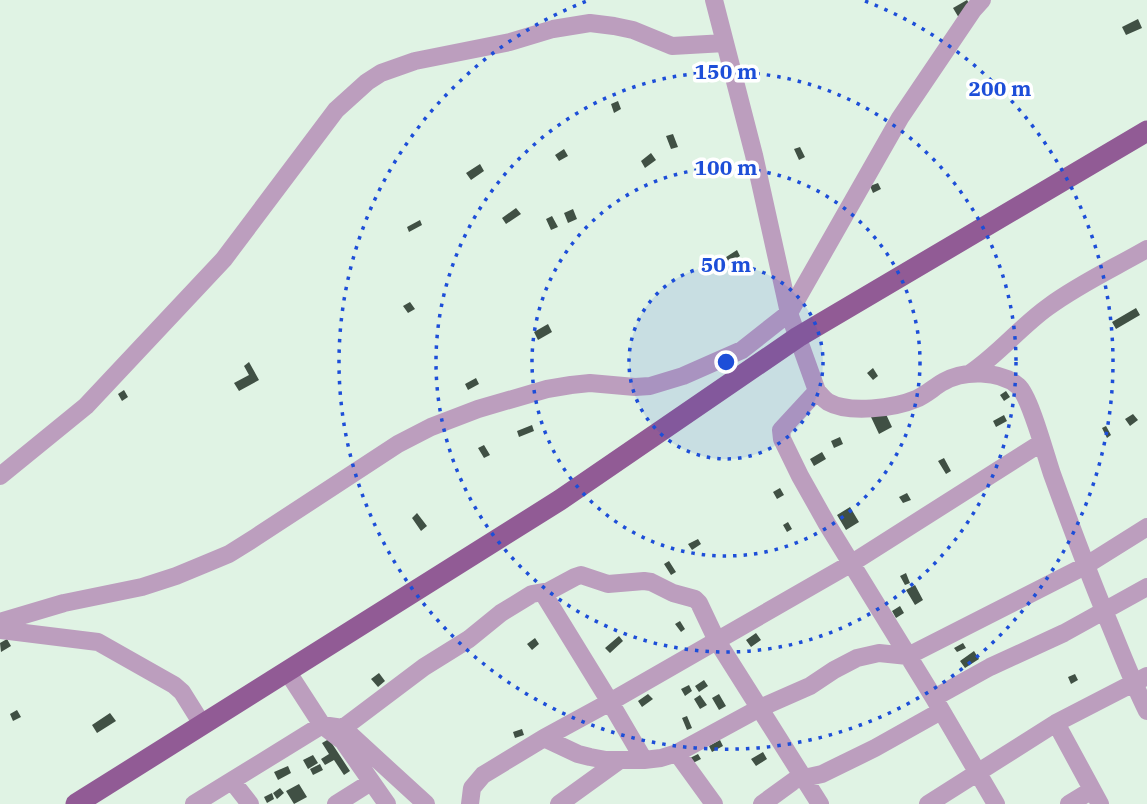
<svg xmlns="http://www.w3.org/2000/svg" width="1147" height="804" font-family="'IBM Plex Serif',serif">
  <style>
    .building { fill: #405044 }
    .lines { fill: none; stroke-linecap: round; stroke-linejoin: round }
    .minor { stroke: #bc9ebe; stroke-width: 18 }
    .major { stroke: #915b95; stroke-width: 21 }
    .ring { fill: none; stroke: #1d4ed8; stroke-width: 3.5; stroke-dasharray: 3.5 7 }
    .centre { fill: #1d4ed8; stroke: #fff; stroke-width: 3.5 }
    .ring-label { font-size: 21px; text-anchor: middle; font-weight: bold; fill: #1d4ed8; stroke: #fff; stroke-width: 7; stroke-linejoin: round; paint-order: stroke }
  </style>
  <rect width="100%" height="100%" fill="#e0f3e4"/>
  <!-- building -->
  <path class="building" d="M967 0 973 10 959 18 953 8Z
    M1138 19 1142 28 1126 35 1122 27Z
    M618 101 621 109 614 113 611 104Z
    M673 134 678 147 671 149 666 136Z
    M800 147 805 157 799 160 794 149Z
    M564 149 568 156 559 161 555 155Z
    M651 153 656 160 645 168 641 161Z
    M480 164 484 171 471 180 466 173Z
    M878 183 881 189 873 193 870 186Z
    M516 208 521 214 506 224 502 218Z
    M573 209 577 219 568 223 564 213Z
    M552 216 558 227 551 230 546 219Z
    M420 220 422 225 409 232 407 227Z
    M737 250 740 256 727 265 723 259Z
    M410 302 415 309 408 313 403 306Z
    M1136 308 1140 315 1116 329 1112 322Z
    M548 324 552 332 538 340 534 332Z
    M249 362 259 380 239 391 234 383 249 375 244 366Z
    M873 368 878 376 873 380 867 373Z
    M476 378 479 384 468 390 465 384Z
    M124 390 128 397 122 401 118 394Z
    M1006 391 1010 397 1004 401 1000 395Z
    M884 410 892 427 879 434 871 417Z
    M1133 414 1138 420 1130 426 1125 419Z
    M1004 415 1007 421 996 427 993 421Z
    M532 425 534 431 519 437 517 431Z
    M1106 426 1111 435 1107 438 1102 428Z
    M840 437 843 444 834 448 831 441Z
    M484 445 490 455 484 458 478 448Z
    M822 452 826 459 814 466 810 459Z
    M944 458 951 471 946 474 938 461Z
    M780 488 784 495 777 499 773 492Z
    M907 493 911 500 903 503 899 497Z
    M850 507 859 522 846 530 837 515Z
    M417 513 427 526 421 531 412 518Z
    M788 522 792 529 787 532 783 525Z
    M698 539 701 544 692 550 688 544Z
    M669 561 676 572 671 575 664 564Z
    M906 573 910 583 905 585 900 576Z
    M915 585 923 600 915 605 906 590Z
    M900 606 904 613 896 618 892 611Z
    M680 621 685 629 681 632 675 624Z
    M756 633 761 640 751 647 746 640Z
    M619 636 623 641 610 653 605 648Z
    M535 638 539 644 532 650 527 644Z
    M7 639 11 646 1 652 0 643Z
    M963 643 966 648 957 652 954 648Z
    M974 651 979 659 965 668 960 661Z
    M379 673 385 681 378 687 371 679Z
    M1075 674 1078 680 1071 684 1068 677Z
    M704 680 708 686 699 692 695 686Z
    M689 685 692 691 685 696 681 689Z
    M648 694 653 699 642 707 638 701Z
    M719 694 726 706 719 710 712 698Z
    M700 695 707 705 700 709 694 699Z
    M17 710 21 717 13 721 10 714Z
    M110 713 116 721 97 733 92 725Z
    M687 716 692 728 687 730 682 718Z
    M522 729 524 735 515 738 513 732Z
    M329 739 350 771 344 775 334 760 325 765 321 759 329 754 322 743Z
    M720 740 723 746 712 752 709 746Z
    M763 752 767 759 756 766 751 759Z
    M698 754 701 759 693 763 690 758Z
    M313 755 318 763 308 769 303 760Z
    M320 764 323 770 313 775 310 769Z
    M288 766 291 773 278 780 274 772Z
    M299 784 307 797 294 804 286 791Z
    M280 788 284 793 277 799 273 793Z
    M272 793 274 799 267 803 264 797Z"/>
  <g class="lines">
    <!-- minor -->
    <path class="minor" d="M714 0 754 155 789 313 817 391C821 395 823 399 828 402 849 414 895 408 916 399 926 395 934 387 943 382 963 370 1000 370 1018 386 1030 396 1046 457 1052 474 1069 521 1086 567 1105 613 1119 646 1131 679 1147 711
      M969 374C998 355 1020 327 1048 307 1079 284 1114 268 1147 249
      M817 391 781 430 782 439 800 476 827 524 934 698 996 804
      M0 476 86 406 224 259 336 110 367 82 381 73 415 61 510 42 553 29 590 23 614 26 633 30 672 46 725 43
      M543 593 610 702 644 760
      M0 622 64 603 142 587 176 576 205 564 229 554 256 537 398 444 431 427 478 409 547 389 571 385 590 383 635 387 650 386 683 376 742 350 789 313 900 118 973 10 982 0
      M0 630 98 642 174 685 182 692 202 724
      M287 671 322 725 343 741 387 804
      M934 698 990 667 1064 633 1147 587
      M1056 723 1100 804
      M343 728 424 667 469 639 501 613 532 594 549 591 575 577 581 575 608 584 644 581 651 582 673 593 695 599 699 603 717 641 820 804
      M544 738 578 754 590 757 606 760H644L661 758 677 753 760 708 810 686 834 670 857 658 879 653 908 656 1085 566 1147 527
      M677 753 714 804
      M232 781 250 804
      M194 804 322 725 343 728 426 804
      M336 804 371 782
      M470 804 472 788 483 775 544 738 610 702 852 563 1041 443
      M559 804 620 760
      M762 804 795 780 822 774 875 748 941 711
      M928 804 1056 723 1147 676
      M1069 804 1092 790"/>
    <!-- major -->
    <path class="major" d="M76 804 560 500 798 337 1147 131"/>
  </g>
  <!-- distance rings -->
  <circle cx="726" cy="362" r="97" fill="#1d4ed8" fill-opacity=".12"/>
  <g class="ring">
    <circle cx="726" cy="362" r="97"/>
    <circle cx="726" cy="362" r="194"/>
    <circle cx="726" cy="362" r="290"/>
    <path d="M865 1A387 387 0 1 1 587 1"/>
  </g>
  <circle cx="726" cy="362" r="10" class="centre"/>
  <g class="ring-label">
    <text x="726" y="79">150 m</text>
    <text x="1000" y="96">200 m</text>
    <text x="726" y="175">100 m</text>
    <text x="726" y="272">50 m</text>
  </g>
</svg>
